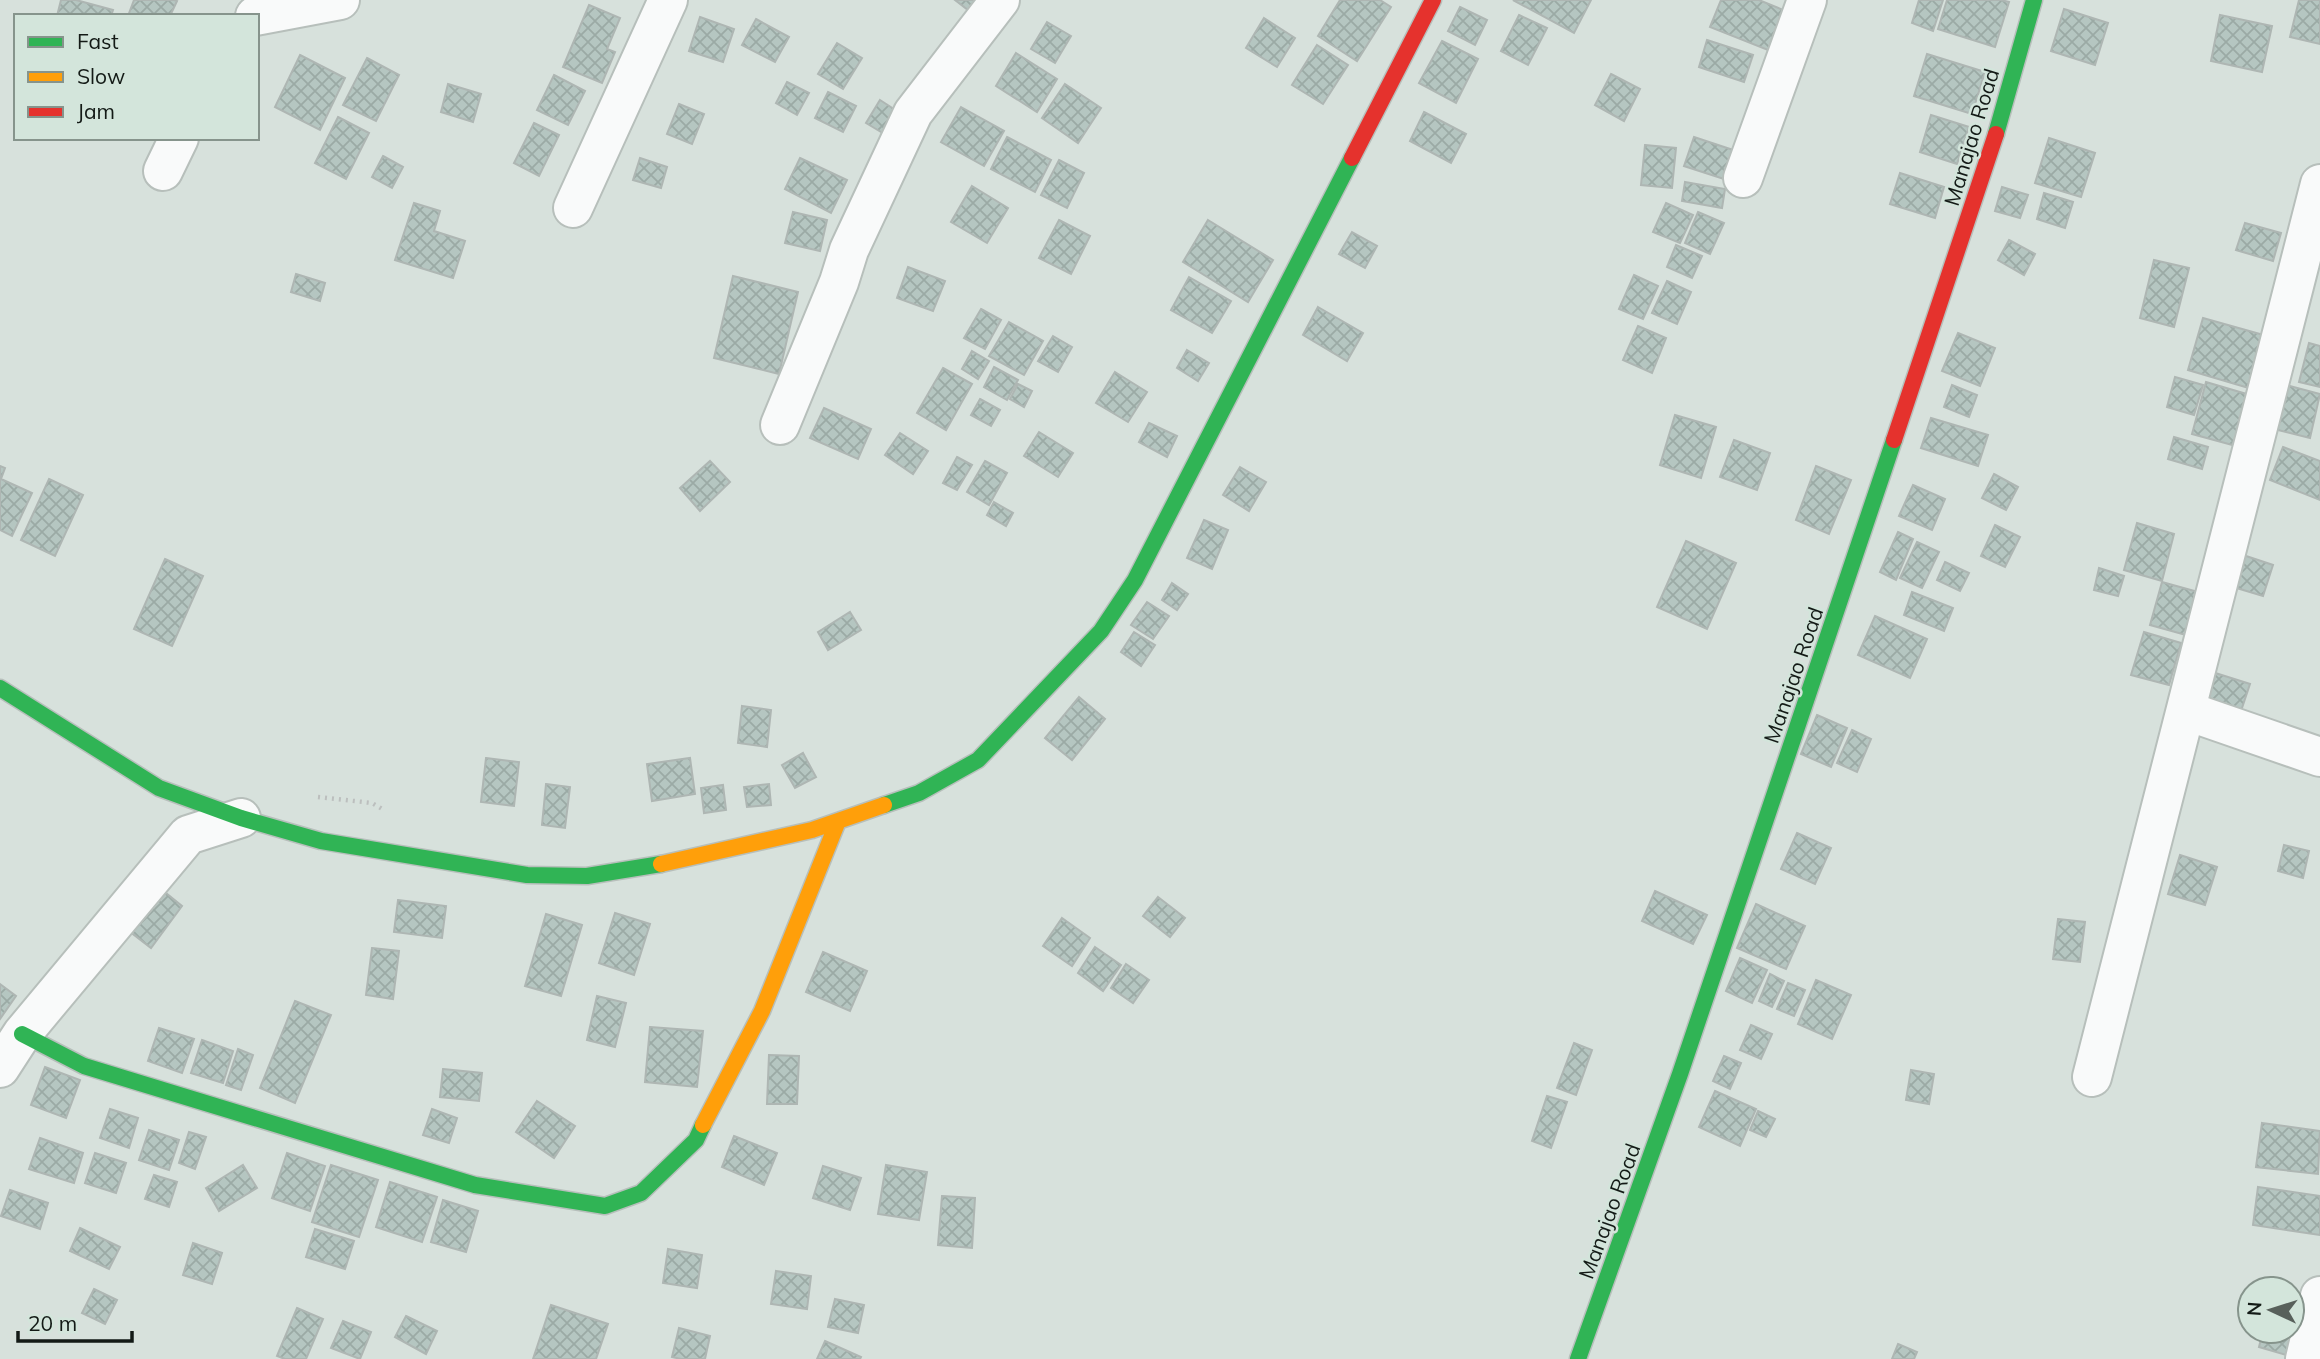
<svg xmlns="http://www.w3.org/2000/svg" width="2320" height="1359" font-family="Mulish,sans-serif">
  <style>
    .building { fill: url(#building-cross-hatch); stroke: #aeb6b3; stroke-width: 2 }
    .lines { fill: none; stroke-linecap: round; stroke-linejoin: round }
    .street-casing { stroke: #b7bfbb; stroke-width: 42 }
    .fast-casing { stroke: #b7bfbb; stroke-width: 19 }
    .slow-casing { stroke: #b7bfbb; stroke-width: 19 }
    .jam-casing { stroke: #b7bfbb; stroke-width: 19 }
    .path { stroke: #bcbfbe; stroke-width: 4.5; stroke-dasharray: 2 5; stroke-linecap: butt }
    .street { stroke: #f9fafa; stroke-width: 38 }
    .fast { stroke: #30b455; stroke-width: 16 }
    .slow { stroke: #ff9f0a; stroke-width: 16 }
    .jam { stroke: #e5322d; stroke-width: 16 }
    .labels { text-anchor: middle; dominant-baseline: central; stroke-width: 5; stroke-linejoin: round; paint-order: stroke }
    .street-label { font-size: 21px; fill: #131a16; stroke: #d3e5db }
  </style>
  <defs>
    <pattern id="building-cross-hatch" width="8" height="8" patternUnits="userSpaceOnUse" patternTransform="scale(1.75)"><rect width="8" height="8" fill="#b5c6c1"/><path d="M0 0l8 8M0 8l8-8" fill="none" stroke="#9baaa5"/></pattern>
  </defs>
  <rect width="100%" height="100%" fill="#d7e1dc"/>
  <!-- building -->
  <path class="building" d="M61 0H76L113 10 111 16H57Z
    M134 0H174L177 1 170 16H128Z
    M955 0H976L968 10Z
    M1340 0H1380L1391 7 1357 61 1318 36Z
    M1513 0H1591L1574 33Z
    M1721 0H1759L1788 12 1773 52 1710 27Z
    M1919 0H1943L1933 31 1912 23Z
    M1947 0H2001L2009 2 1995 47 1938 29Z
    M2299 0H2320V44L2290 37Z
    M589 5 620 18 607 49 615 52 602 83 563 67Z
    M1460 7 1487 20 1475 45 1448 31Z
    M2064 9 2108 23 2095 65 2051 51Z
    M1519 15 1547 28 1528 65 1501 51Z
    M2220 15 2272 26 2262 72 2211 61Z
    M700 17 734 29 723 62 689 51Z
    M1264 18 1295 38 1277 67 1246 48Z
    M756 19 789 37 775 62 742 45Z
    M1047 22 1071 36 1055 63 1031 49Z
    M1707 40 1753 55 1744 82 1699 67Z
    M1442 41 1478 59 1456 103 1419 83Z
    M837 43 862 58 843 89 818 74Z
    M1317 45 1348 65 1323 104 1292 85Z
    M1016 53 1057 79 1037 112 996 86Z
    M1927 54 1985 72 1972 114 1914 96Z
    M300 55 345 78 320 130 275 107Z
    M367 58 399 75 376 121 343 105Z
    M1611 74 1640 89 1624 121 1595 105Z
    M554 75 585 91 568 125 537 110Z
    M787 82 809 93 797 115 776 103Z
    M448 84 481 94 473 122 441 112Z
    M1065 84 1101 108 1078 143 1042 118Z
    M828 92 856 106 843 132 815 118Z
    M880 100 900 113 886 135 866 123Z
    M679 104 704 114 692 144 667 134Z
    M961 107 1004 131 984 166 941 142Z
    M1424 112 1466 134 1451 163 1410 141Z
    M1931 115 1969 127 1957 164 1920 152Z
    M338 117 369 133 346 179 315 163Z
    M534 123 559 135 539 176 514 163Z
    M1007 137 1051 160 1035 192 991 169Z
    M1694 137 1736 151 1727 180 1684 166Z
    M2049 138 2095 153 2081 197 2035 183Z
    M1645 145 1676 148 1672 188 1641 185Z
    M383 156 403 167 392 188 372 177Z
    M640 158 667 167 661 188 633 180Z
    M800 158 847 180 831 213 785 189Z
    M1059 160 1084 173 1067 208 1041 195Z
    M1900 173 1944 187 1935 218 1890 204Z
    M1685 182 1725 189 1722 208 1682 201Z
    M972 186 1008 208 987 243 951 222Z
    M2002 187 2028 195 2020 218 1995 211Z
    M2044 193 2073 202 2065 228 2037 219Z
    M414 203 440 211 434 231 465 241 453 278 395 260Z
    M1666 203 1693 215 1680 243 1653 232Z
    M793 212 827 220 820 251 785 243Z
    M1698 212 1724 223 1710 254 1685 243Z
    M1059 220 1090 236 1071 274 1039 258Z
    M1208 220 1273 260 1248 302 1183 262Z
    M2245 223 2281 233 2273 261 2236 250Z
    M1352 232 1377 246 1365 268 1339 254Z
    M2009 240 2035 254 2024 275 1998 260Z
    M1676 245 1702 256 1692 278 1667 267Z
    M2154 260 2189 268 2174 327 2140 318Z
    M908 267 945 281 933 311 897 298Z
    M296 274 325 283 320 301 291 292Z
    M1634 275 1658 286 1643 319 1619 309Z
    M733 276 798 292 779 374 714 358Z
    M1189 277 1231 301 1212 333 1171 310Z
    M1667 281 1691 292 1677 324 1652 313Z
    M1318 307 1363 333 1347 361 1303 335Z
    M981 309 1001 320 985 349 964 338Z
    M2203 318 2267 336 2252 389 2188 370Z
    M1009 322 1043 341 1024 375 989 356Z
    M1638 326 1666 338 1652 373 1623 360Z
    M1958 333 1995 348 1980 386 1942 371Z
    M1053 336 1072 347 1058 372 1038 361Z
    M2309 343 2320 346V387L2299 382Z
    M1187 350 1209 363 1198 381 1177 368Z
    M972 351 989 361 978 379 962 369Z
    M994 367 1018 380 1007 400 984 387Z
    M943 368 972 384 946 430 917 413Z
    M1115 372 1147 392 1128 422 1096 403Z
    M2175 377 2203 385 2194 415 2167 407Z
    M2206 382 2250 395 2236 446 2192 434Z
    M1018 384 1032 391 1024 407 1010 399Z
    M1952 385 1977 395 1969 417 1944 407Z
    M2286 385 2320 394 2310 438 2274 429Z
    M980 399 1000 410 991 426 971 415Z
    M824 408 871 429 858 459 810 438Z
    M1675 415 1716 427 1701 478 1660 465Z
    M1931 418 1988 435 1978 466 1921 448Z
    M1149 423 1177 436 1167 457 1139 442Z
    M1039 432 1073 453 1058 477 1024 456Z
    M900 433 928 451 913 474 885 455Z
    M2174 437 2208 447 2202 469 2168 459Z
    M1734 440 1770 453 1757 490 1720 477Z
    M2283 447 2320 461V500L2270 480Z
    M957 457 972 465 957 490 943 483Z
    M710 461 730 482 700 511 680 488Z
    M985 461 1007 473 989 505 967 492Z
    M0 466 5 468 1 479 32 493 12 536 0 530Z
    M1816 466 1851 480 1829 534 1796 520Z
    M1240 467 1266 482 1249 511 1223 495Z
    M1994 474 2018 487 2006 510 1982 498Z
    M49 479 83 495 55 556 21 540Z
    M1913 485 1945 499 1932 530 1899 516Z
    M994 502 1013 513 1006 526 987 515Z
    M1204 520 1228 530 1212 569 1187 558Z
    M2137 523 2174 534 2162 581 2124 570Z
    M1995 525 2020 537 2005 567 1981 556Z
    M1898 532 1913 539 1896 580 1880 572Z
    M1686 541 1736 563 1707 629 1657 607Z
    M1917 542 1939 552 1922 588 1900 578Z
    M2240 554 2273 565 2263 596 2230 586Z
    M165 559 203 576 172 646 134 629Z
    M1945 562 1969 573 1960 591 1937 580Z
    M2099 568 2124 576 2118 596 2094 590Z
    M2162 582 2198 592 2186 635 2150 625Z
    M1172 583 1188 594 1177 610 1162 600Z
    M1912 592 1953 608 1944 631 1904 615Z
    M1147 602 1169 616 1153 639 1131 625Z
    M850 612 861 630 828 650 818 632Z
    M1875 616 1927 639 1910 678 1858 655Z
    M1134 632 1155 645 1141 666 1121 652Z
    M2144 632 2181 643 2169 685 2131 675Z
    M2209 671 2250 684 2240 714 2199 701Z
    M1079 697 1105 719 1072 760 1045 738Z
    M742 706 771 710 767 747 738 743Z
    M1817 715 1847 728 1831 767 1801 754Z
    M1852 730 1871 739 1857 772 1837 763Z
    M803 753 816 777 795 788 782 765Z
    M486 758 519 762 514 806 481 802Z
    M690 758 695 794 652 801 647 764Z
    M546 784 570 787 565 828 542 825Z
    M769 784 771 805 747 807 744 787Z
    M723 785 726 810 704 813 701 788Z
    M1797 833 1831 848 1815 884 1781 869Z
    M2284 845 2309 851 2303 878 2278 871Z
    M2180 855 2217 867 2205 905 2168 894Z
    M161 889 182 906 151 948 129 931Z
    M1655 891 1707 915 1693 944 1642 921Z
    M1158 897 1185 918 1170 937 1143 916Z
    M398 900 446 906 442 938 394 932Z
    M1756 904 1805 926 1786 969 1737 948Z
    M615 913 650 924 634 975 599 963Z
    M546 914 582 925 561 996 525 986Z
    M1062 918 1090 938 1072 966 1043 946Z
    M2058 919 2085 922 2080 962 2053 959Z
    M1095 947 1121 965 1103 991 1078 973Z
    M372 948 399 951 393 999 366 995Z
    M823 952 867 971 850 1011 806 992Z
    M1740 958 1767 970 1752 1003 1726 991Z
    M1126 964 1149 980 1133 1003 1111 988Z
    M1770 974 1784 981 1772 1007 1759 1001Z
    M1816 980 1851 995 1832 1039 1798 1024Z
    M1788 983 1805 990 1794 1016 1777 1009Z
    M0 984 16 996 0 1019Z
    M597 996 626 1003 615 1047 587 1040Z
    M295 1001 331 1015 295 1103 260 1088Z
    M1751 1025 1772 1034 1761 1059 1740 1050Z
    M650 1027 703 1031 697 1087 645 1082Z
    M159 1028 194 1039 182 1073 148 1061Z
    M202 1040 233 1051 223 1083 191 1073Z
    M1574 1043 1592 1050 1576 1095 1557 1088Z
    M238 1049 253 1055 241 1090 226 1085Z
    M769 1055 799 1056 797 1104H767Z
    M1724 1056 1741 1063 1730 1089 1713 1081Z
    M45 1067 80 1080 66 1118 31 1105Z
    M443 1069 482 1073 479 1101 440 1097Z
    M1911 1070 1934 1074 1929 1104 1906 1100Z
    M1715 1091 1756 1109 1740 1146 1699 1127Z
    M1547 1096 1567 1102 1551 1148 1532 1141Z
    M537 1101 575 1126 554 1158 516 1132Z
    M110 1109 138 1118 129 1148 100 1138Z
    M432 1109 457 1118 449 1143 423 1135Z
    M1758 1111 1775 1119 1766 1137 1750 1130Z
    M2262 1123 2320 1131 2318 1174 2256 1167Z
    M149 1130 179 1140 169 1170 139 1160Z
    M189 1132 206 1137 195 1169 179 1163Z
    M734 1136 777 1153 764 1185 722 1167Z
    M40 1138 83 1153 74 1183 29 1169Z
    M95 1153 126 1163 116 1193 85 1183Z
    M287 1153 325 1166 310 1211 272 1198Z
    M243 1165 257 1188 219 1211 206 1188Z
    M331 1165 378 1180 359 1237 312 1222Z
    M886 1165 927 1172 919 1220 878 1214Z
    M823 1166 861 1178 850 1210 813 1198Z
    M154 1175 177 1182 169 1207 145 1199Z
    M390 1182 437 1197 422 1242 376 1227Z
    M2258 1187 2320 1196V1235L2253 1225Z
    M10 1190 48 1203 40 1229 1 1216Z
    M942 1196 975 1198 972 1248 938 1245Z
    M443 1200 478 1211 466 1252 431 1242Z
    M80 1228 120 1247 109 1269 70 1251Z
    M315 1229 354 1241 345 1269 306 1257Z
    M193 1243 222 1253 212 1284 183 1275Z
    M668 1249 702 1255 697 1288 663 1283Z
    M776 1271 811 1276 807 1309 771 1304Z
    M94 1289 117 1300 105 1324 82 1313Z
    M835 1299 864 1305 858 1333 828 1327Z
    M551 1305 608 1324 596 1359H533Z
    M297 1308 323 1319 306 1359H285L277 1356Z
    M2292 1315 2301 1318 2290 1356 2259 1347 2263 1331H2292Z
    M406 1316 437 1331 426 1354 395 1337Z
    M343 1321 371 1332 360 1359 331 1348Z
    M679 1328 710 1336 705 1359H681L672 1357Z
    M825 1341 861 1357 860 1359H817Z
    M1898 1344 1917 1352 1914 1359H1892Z"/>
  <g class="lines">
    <!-- street casing -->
    <g class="street-casing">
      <path id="street" d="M255 16 340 0
        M163 171 179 138
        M1743 178 1807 0
        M573 208 668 0
        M780 425 839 282 849 250 913 113 1000 0
        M2187 711 2320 757
        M0 1068 22 1034 188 835 241 818
        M2092 1077 2320 184
        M2305 1359 2320 1296"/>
    </g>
    <!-- fast casing -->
    <g class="fast-casing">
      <path id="fast" d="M1996 134 2034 0
        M0 688 159 788 241 818 321 841 527 875 587 876 661 864
        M884 805 919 793 978 760 1101 631 1135 580 1352 158
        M22 1034 84 1066 475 1185 605 1206 641 1193 696 1140 703 1125
        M1578 1359 1680 1074 1894 440"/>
    </g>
    <!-- slow casing -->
    <g class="slow-casing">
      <path id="slow" d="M661 864 812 830 884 805
        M703 1125 762 1011 838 821"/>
    </g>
    <!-- jam casing -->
    <g class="jam-casing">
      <path id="jam" d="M1352 158 1433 0
        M1894 440 1996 134"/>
    </g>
    <!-- path -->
    <path class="path" d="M318 797 372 803 384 810"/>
    <!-- street -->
    <use href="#street" class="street"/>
    <!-- fast -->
    <use href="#fast" class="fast"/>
    <!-- slow -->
    <use href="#slow" class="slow"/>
    <!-- jam -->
    <use href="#jam" class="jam"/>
  </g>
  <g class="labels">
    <!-- street labels -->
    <g class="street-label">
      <text transform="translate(1971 137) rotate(-73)">Manajao Road</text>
      <text transform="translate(1793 675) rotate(-71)">Manajao Road</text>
      <text transform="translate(1609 1211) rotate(-70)">Manajao Road</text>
    </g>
  </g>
  <!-- legend -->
  <rect x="14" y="14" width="245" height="126" fill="#d3e5db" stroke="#86948c" stroke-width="2"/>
  <rect x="28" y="37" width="35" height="10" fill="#30b455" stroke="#86948c" stroke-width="2"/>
  <text x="77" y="49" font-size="21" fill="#131a16">Fast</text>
  <rect x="28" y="72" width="35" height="10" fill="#ff9f0a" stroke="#86948c" stroke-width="2"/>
  <text x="77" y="84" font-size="21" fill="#131a16">Slow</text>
  <rect x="28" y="107" width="35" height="10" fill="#e5322d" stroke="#86948c" stroke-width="2"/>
  <text x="77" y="119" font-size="21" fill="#131a16">Jam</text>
  <!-- north arrow -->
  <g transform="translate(2271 1310) rotate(274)"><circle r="33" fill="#d3e5db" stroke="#86948c" stroke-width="2"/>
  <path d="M0-5L12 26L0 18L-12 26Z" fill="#58605b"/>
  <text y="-10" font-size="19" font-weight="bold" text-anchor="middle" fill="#131a16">N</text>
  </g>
  <!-- scale -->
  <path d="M18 1331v10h114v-10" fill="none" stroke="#131a16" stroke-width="3.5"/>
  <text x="28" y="1331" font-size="21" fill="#131a16" stroke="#d3e5db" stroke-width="5" paint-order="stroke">20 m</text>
</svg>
